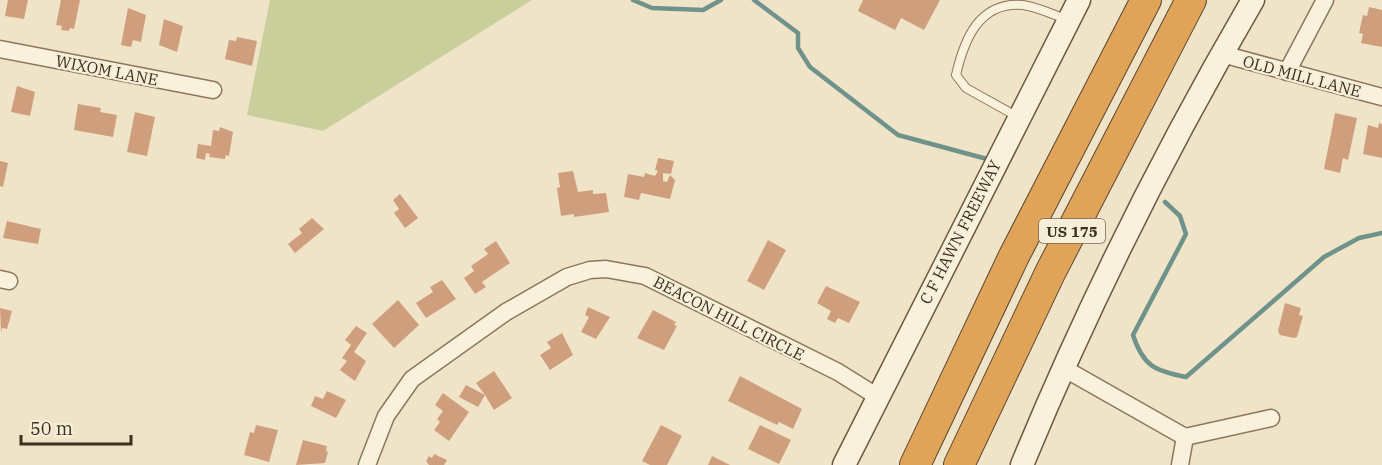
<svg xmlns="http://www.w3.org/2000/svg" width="1382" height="465" font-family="'IBM Plex Serif',serif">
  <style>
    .green { fill: #c9cf9b }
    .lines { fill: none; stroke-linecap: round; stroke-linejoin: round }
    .stream { stroke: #6f938a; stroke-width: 4.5 }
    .building { fill: #cf9f7d }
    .service-casing { stroke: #8d765c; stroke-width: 10 }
    .minor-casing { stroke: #8d765c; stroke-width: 19 }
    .secondary-casing { stroke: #6f573f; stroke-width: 25 }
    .motorway-casing { stroke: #5b4430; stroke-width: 32 }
    .service { stroke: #faf1dc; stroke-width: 8 }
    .minor { stroke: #faf1dc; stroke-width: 16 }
    .secondary { stroke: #faf1dc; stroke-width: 22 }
    .motorway { stroke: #e0a458; stroke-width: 30 }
    .labels { text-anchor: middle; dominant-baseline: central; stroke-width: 4.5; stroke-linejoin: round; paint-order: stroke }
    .shield { fill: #f7eed8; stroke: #756857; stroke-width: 1.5 }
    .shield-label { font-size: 15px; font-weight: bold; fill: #3d2e20 }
    .street-label { font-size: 16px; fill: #3d2e20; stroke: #f7eed8 }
  </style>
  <rect width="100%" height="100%" fill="#f0e4c8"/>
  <!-- green -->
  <path class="green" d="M270 0H532L323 131 247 115Z"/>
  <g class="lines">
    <!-- stream -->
    <path class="stream" d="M633 0 652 8 703 10 721 0
      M754 0 798 33V48L810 67 898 135 987 159
      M1165 202 1180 216 1186 234 1133 335C1143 366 1155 371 1186 377L1324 257 1359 238 1382 233"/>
  </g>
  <!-- building -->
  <path class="building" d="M8 0H28L24 19 5 16Z
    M61 0H80L74 29 70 28 69 31 61 30 62 26 56 25Z
    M863 0H940L924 30 901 18 895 30 858 11Z
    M1369 7 1382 10V47L1361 43 1363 34 1359 33 1363 15 1367 16Z
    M128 8 146 15 141 42 133 40 131 47 121 45Z
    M164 19 183 26 177 52 159 45Z
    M237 37 257 41 252 66 225 59 229 40 236 41Z
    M17 86 35 92 30 116 11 112Z
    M78 104 101 108 100 112 117 115 113 137 74 130Z
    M135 112 155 117 147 156 127 152Z
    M1335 113 1357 118 1348 160 1343 158 1340 173 1324 169Z
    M1379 123 1382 124V158L1363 154 1368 125 1378 128Z
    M220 127 233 132 229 156 226 155 225 159 209 157 210 154 206 153 205 160 196 158 198 144 211 146 213 130 219 131Z
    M658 158 674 161 671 174 663 173V181L667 182 670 175 675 180 670 199 641 193 639 200 624 197 628 174 644 177 645 173 655 176 658 171 655 170Z
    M0 161 8 163 3 187 0 186Z
    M573 171 578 192 593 190V194L606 193 609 212 574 217V214L561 216 557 188 560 187 558 173Z
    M400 194 418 218 405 228 394 213 399 209 393 200Z
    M312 218 324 229 295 253 288 244 302 233 299 229Z
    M7 221 41 229 38 244 3 238Z
    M768 240 786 250 764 290 747 281Z
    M496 241 510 263 482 282 486 287 475 294 464 278 474 271 471 266 488 254 484 249Z
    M442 280 456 299 426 318 416 303 433 292 430 287Z
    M826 286 860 302 849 323 838 318 835 323 827 319 831 311 817 303Z
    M398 300 419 325 394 348 372 324Z
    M1285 303 1301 308 1299 315 1303 316 1297 337 1294 338 1280 335 1278 331Z
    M588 307 610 317 596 339 581 332 589 317 585 315Z
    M0 308 12 311 7 329 2 328 1 333Z
    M653 310 676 322 674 325 677 326 664 350 637 338Z
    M356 326 367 333 354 352 366 361 355 381 340 370 347 361 342 358 351 345 345 340Z
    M562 333 573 355 550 370 540 355 551 348 547 342Z
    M494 371 512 398 494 410 485 395 478 407 459 397 466 385 485 395 476 383Z
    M740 376 802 409 793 429 779 422 777 425 728 401Z
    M327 391 346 400 336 418 311 406 315 396 323 399Z
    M443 393 469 412 449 441 434 430 440 422 437 419 443 411 435 405Z
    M256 425 278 430 269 462 244 455 250 432 254 433Z
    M661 425 682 436 667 465H650L642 461Z
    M760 425 791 440 779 464 748 449Z
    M303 440 327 446 326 451 328 452 325 463 296 465Z
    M434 454 447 460 444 465H429L426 461 429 456 432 458Z
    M712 456 730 465H708Z"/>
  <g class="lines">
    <!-- service casing -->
    <g class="service-casing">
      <path id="service" d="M1018 117 966 88 956 75C964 40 979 1 1023 5 1038 7 1054 15 1068 20"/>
    </g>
    <!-- minor casing -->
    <g class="minor-casing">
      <path id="minor" d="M0 49 213 90
        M1222 54 1382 97
        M1287 72 1325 0
        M0 279 9 281
        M1065 369 1185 437 1271 418
        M367 465 386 416 412 379 506 312 567 277 590 270 606 269 645 276 838 372 878 397
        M1180 465 1185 437"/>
    </g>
    <!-- secondary casing -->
    <g class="secondary-casing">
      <path id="secondary" d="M844 465 1079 0
        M1022 465C1088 305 1166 149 1253 0"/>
    </g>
    <!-- motorway casing -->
    <g class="motorway-casing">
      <path id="motorway" d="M915 465 1014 256 1146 0
        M959 465 1050 273 1191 0"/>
    </g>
    <!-- service -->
    <use href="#service" class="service"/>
    <!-- minor -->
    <use href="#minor" class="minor"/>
    <!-- secondary -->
    <use href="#secondary" class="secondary"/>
    <!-- motorway -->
    <use href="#motorway" class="motorway"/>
  </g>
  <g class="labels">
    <!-- shield labels -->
    <rect class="shield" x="1039" y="219" width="66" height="24" rx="4.5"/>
    <g class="shield-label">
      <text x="1072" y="231">US 175</text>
    </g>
    <!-- street labels -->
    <g class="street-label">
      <text transform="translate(107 70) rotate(11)">WIXOM LANE</text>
      <text transform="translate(1302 76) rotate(15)">OLD MILL LANE</text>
      <text transform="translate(960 232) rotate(-63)">C F HAWN FREEWAY</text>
      <text transform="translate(729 318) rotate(27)">BEACON HILL CIRCLE</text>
    </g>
  </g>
  <!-- scale -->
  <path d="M21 435v9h110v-9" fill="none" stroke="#3d2e20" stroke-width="3"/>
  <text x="30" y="435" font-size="18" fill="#3d2e20" stroke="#f7eed8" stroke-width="4.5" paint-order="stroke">50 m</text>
</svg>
